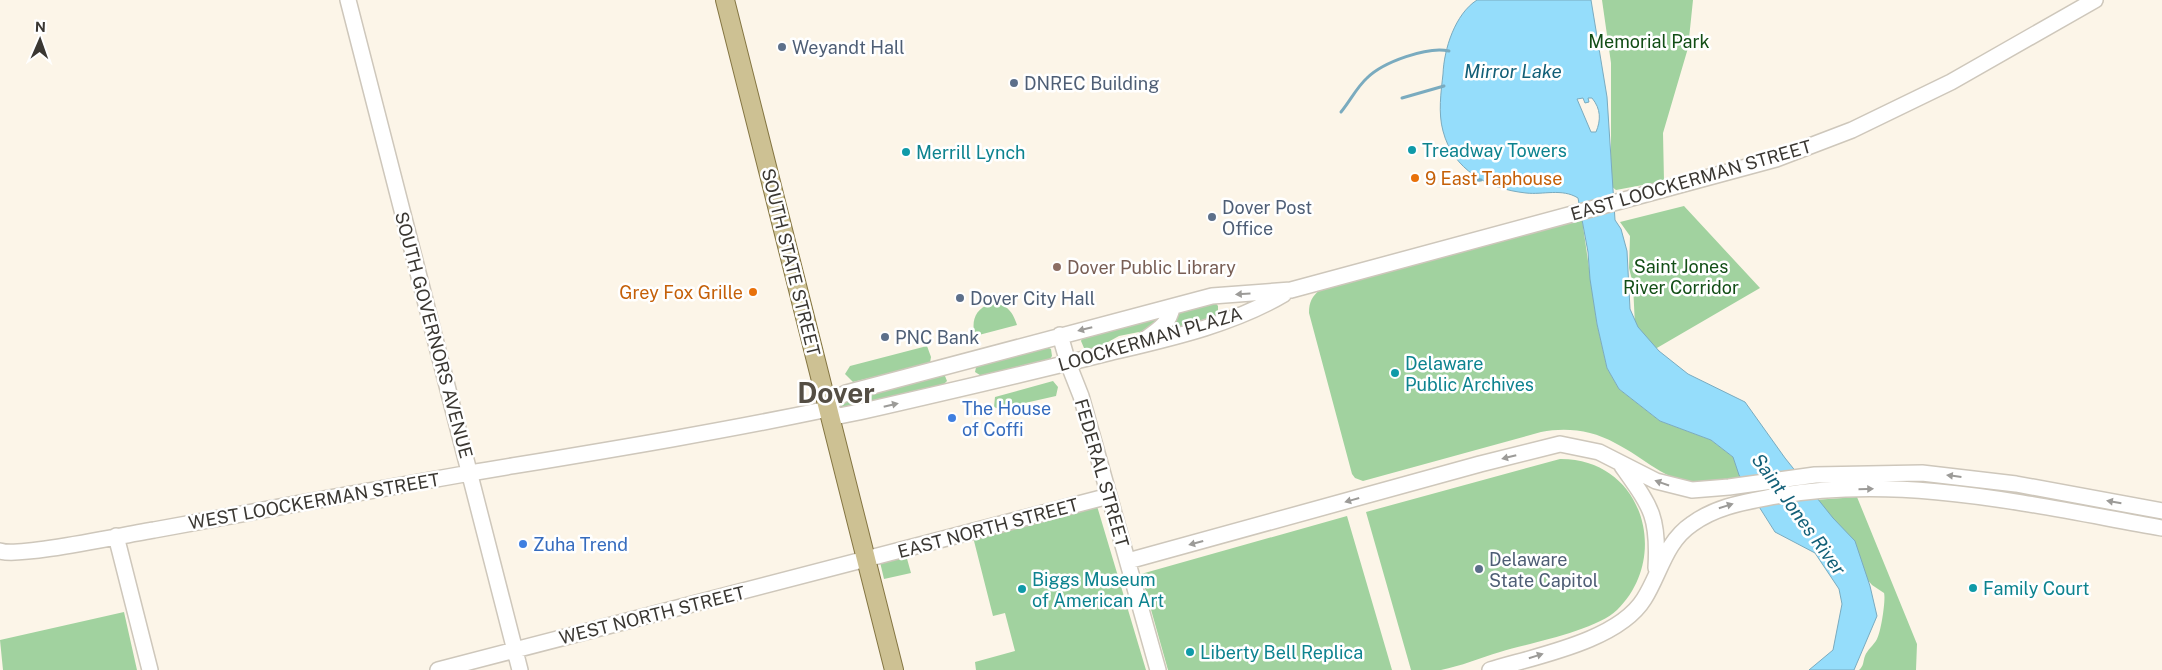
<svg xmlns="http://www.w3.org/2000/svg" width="2162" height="670" font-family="'Public Sans',sans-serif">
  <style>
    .green { fill: #a1d29f }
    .water { fill: #95ddfb; stroke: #7aabbf; fill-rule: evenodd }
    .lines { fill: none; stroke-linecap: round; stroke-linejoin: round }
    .stream { stroke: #7aabbf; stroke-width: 3 }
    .secondary-casing { stroke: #cec7bb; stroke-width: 18 }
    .primary-casing { stroke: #847542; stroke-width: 20 }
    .secondary { stroke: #fff; stroke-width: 15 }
    .primary { stroke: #cdc193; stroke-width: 18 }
    .oneway { fill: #9c9b98 }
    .service-dot { fill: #5c6f8a; stroke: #fff; stroke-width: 2 }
    .culture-dot { fill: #0f9aa8; stroke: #fff; stroke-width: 2 }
    .food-dot { fill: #e8710a; stroke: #fff; stroke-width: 2 }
    .education-dot { fill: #8d6e63; stroke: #fff; stroke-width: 2 }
    .shop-dot { fill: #3f7fe0; stroke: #fff; stroke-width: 2 }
    .labels { text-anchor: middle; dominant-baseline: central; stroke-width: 5; stroke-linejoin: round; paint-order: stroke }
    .park-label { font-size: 18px; fill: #124e16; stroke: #fff }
    .service-label { font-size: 18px; fill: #4e5e75; stroke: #fff; text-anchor: start }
    .culture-label { font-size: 18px; fill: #0d838f; stroke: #fff; text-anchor: start }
    .food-label { font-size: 18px; fill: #c56008; stroke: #fff; text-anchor: start }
    .street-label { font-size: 18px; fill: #3a3732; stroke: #fff }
    .education-label { font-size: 18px; fill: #785e54; stroke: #fff; text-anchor: start }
    .shop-label { font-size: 18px; fill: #366cbe; stroke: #fff; text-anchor: start }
    .water-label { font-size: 19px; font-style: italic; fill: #125f77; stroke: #fff }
    .town-label { font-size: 28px; font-weight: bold; fill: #544e44; stroke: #fff }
  </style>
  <rect width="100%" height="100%" fill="#fcf5e8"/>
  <!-- green -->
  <path class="green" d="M1602 0H1693L1688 48 1663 133 1664 181 1616 190 1611 186V63Z
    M1684 206 1760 288 1650 352 1635 326 1633 284 1629 268 1630 236 1620 222Z
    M1582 219 1597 324 1607 368 1619 389 1660 421 1711 440 1733 457 1742 478C1729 480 1713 485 1700 484 1664 481 1645 458 1615 443 1592 430 1566 427 1541 432L1363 481 1355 478 1352 474 1309 313C1309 302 1312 296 1321 289Z
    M1215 302 1218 306V314L1213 318 1170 329 1169 326 1175 312Z
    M990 304C1006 302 1013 312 1017 325L975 336C971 321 975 309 990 304Z
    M1159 314 1162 319 1149 330 1119 336 1097 348 1090 350 1084 348 1081 341 1083 336Z
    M927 346 931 357 930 363 853 382 845 374 850 366Z
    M1045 346 1051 349 1052 356 1048 362 983 377 975 372 977 363Z
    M937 375 945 376 947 381 943 385 839 409 838 404 840 401Z
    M1053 381 1058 387 1056 396 999 409 994 407 995 397Z
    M1560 459C1642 458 1672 556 1617 610 1595 631 1530 643 1500 652 1480 658 1461 666 1441 670 1432 670 1421 670 1411 670L1366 512Z
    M1857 497 1917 644 1916 670H1859C1864 666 1863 661 1865 656 1867 650 1874 645 1877 639 1881 632 1886 599 1884 593L1872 585 1825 530 1814 500Z
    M1097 506 1146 670H976L975 662 1015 651 1005 613 993 616 973 537Z
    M1347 516 1392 670H1168L1141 574Z
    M906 555 911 573 884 579 880 562Z
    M124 612 137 670H3L0 640Z"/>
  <!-- water -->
  <path class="water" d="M1477 0H1591L1607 97 1615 220 1621 229 1627 251 1630 309 1638 327 1659 351 1688 374 1745 402 1785 458 1833 518 1855 541 1870 586 1877 616 1854 670H1809L1833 650 1842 604 1839 589 1815 553 1775 532 1739 475 1733 457 1711 440 1660 421 1619 389 1607 368 1597 324 1590 279 1588 252 1578 198C1562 188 1543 195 1526 193 1488 189 1453 170 1443 131 1438 113 1441 92 1443 74 1444 49 1455 14 1477 0ZM1583 98 1585 103 1589 102 1588 98H1592C1601 109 1601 120 1596 132H1591L1577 99Z"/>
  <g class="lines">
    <!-- stream -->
    <path class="stream" d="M1402 98 1444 86
      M1341 112C1350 101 1357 87 1367 78 1383 62 1428 46 1449 51
      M1446 184 1481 180"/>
    <!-- secondary casing -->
    <g class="secondary-casing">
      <path id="secondary" d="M348 0 520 670
        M1060 335 1068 363 1081 396 1158 670
        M1144 340C1157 331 1170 323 1172 307
        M828 409 836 398 846 393 1212 296 1291 290 1776 159 1852 130 1951 82 2095 0
        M828 409 839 416 859 412C942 393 1025 374 1108 353 1167 339 1232 325 1284 294
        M1622 466C1651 507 1659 516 1656 568
        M116 536 150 670
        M0 551C19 558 127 534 154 530 259 511 365 491 470 473 590 453 709 434 828 409
        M1128 561 1480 464 1560 444 1599 452 1656 481 1692 490 1729 487 1815 475 1922 473 2016 484 2162 511
        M438 670 1109 496
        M1490 670C1536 656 1618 641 1644 599 1660 574 1665 542 1692 524 1714 508 1739 503 1766 498 1898 472 2031 505 2162 528"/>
    </g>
    <!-- primary casing -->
    <g class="primary-casing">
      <path id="primary" d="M725 0 894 670"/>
    </g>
    <!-- secondary -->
    <use href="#secondary" class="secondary"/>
    <!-- primary -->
    <use href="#primary" class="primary"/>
  </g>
  <!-- one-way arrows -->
  <defs><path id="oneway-solid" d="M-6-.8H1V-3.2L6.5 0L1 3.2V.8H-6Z" transform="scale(1.25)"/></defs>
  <g class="oneway">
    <use href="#oneway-solid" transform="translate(1243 294) rotate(177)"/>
    <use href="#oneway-solid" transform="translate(1085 329) rotate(166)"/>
    <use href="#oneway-solid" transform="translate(891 405) rotate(-13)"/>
    <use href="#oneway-solid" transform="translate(1509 457) rotate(166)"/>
    <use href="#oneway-solid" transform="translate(1954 476) rotate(-173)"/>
    <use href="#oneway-solid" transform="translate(1662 483) rotate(-161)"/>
    <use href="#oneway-solid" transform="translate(1866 489) rotate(-1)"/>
    <use href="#oneway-solid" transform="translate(1352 500) rotate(164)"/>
    <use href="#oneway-solid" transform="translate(2114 502) rotate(-170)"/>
    <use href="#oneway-solid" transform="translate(1726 506) rotate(-17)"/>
    <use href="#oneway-solid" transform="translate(1196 543) rotate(165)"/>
    <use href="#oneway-solid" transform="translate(1536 656) rotate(-17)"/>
  </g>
  <!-- markers -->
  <g class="service-dot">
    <circle cx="782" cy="47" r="5"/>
    <circle cx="1014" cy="83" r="5"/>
    <circle cx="1212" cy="217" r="5"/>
    <circle cx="960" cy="298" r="5"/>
    <circle cx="885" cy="337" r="5"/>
    <circle cx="1479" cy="569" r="5"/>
  </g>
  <g class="culture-dot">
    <circle cx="1412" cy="150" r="5"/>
    <circle cx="906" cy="152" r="5"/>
    <circle cx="1395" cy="373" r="5"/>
    <circle cx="1973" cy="588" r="5"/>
    <circle cx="1022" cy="589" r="5"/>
    <circle cx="1190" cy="652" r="5"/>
  </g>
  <g class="food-dot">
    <circle cx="1415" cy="178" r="5"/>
    <circle cx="753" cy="292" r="5"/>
  </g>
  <circle class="education-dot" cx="1057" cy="267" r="5"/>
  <g class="shop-dot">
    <circle cx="952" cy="418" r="5"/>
    <circle cx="523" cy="544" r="5"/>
  </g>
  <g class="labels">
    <!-- park labels -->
    <g class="park-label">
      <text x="1649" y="41">Memorial Park</text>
      <text x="1681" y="266">Saint Jones<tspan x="1681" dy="21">River Corridor</tspan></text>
    </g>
    <!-- service labels -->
    <g class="service-label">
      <text x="792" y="47">Weyandt Hall</text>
      <text x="1024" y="83">DNREC Building</text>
      <text x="1222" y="207">Dover Post<tspan x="1222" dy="21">Office</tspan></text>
      <text x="970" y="298">Dover City Hall</text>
      <text x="895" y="337">PNC Bank</text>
      <text x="1489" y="559">Delaware<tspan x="1489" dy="21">State Capitol</tspan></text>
    </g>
    <!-- culture labels -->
    <g class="culture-label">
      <text x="1422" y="150">Treadway Towers</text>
      <text x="916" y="152">Merrill Lynch</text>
      <text x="1405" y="363">Delaware<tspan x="1405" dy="21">Public Archives</tspan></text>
      <text x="1032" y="579">Biggs Museum<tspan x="1032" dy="21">of American Art</tspan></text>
      <text x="1983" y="588">Family Court</text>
      <text x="1200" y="652">Liberty Bell Replica</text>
    </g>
    <!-- food labels -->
    <g class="food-label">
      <text x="1425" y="178">9 East Taphouse</text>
      <text x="743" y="292" text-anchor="end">Grey Fox Grille</text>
    </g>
    <!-- street labels -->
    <g class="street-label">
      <text transform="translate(1691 180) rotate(-16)">EAST LOOCKERMAN STREET</text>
      <text transform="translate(791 262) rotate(76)">SOUTH STATE STREET</text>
      <text transform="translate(434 335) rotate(75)">SOUTH GOVERNORS AVENUE</text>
      <text transform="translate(1150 339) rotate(-16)">LOOCKERMAN PLAZA</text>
      <text transform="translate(1102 473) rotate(74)">FEDERAL STREET</text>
      <text transform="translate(314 501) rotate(-10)">WEST LOOCKERMAN STREET</text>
      <text transform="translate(988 528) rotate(-15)">EAST NORTH STREET</text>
      <text transform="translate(652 615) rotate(-14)">WEST NORTH STREET</text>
    </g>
    <!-- education labels -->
    <g class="education-label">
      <text x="1067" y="267">Dover Public Library</text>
    </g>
    <!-- shop labels -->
    <g class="shop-label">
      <text x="962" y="408">The House<tspan x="962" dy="21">of Coffi</tspan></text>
      <text x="533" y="544">Zuha Trend</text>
    </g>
    <!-- water labels -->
    <g class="water-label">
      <text x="1513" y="71">Mirror Lake</text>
      <text transform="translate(1799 514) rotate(54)">Saint Jones River</text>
    </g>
    <!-- town labels -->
    <g class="town-label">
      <text x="836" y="392">Dover</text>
    </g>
  </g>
  <!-- north arrow -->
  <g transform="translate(40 40) rotate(2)" stroke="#ffffff" stroke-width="4" paint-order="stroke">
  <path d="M0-4L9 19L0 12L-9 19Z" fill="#3a3732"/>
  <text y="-8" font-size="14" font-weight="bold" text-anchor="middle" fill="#3a3732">N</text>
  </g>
</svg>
